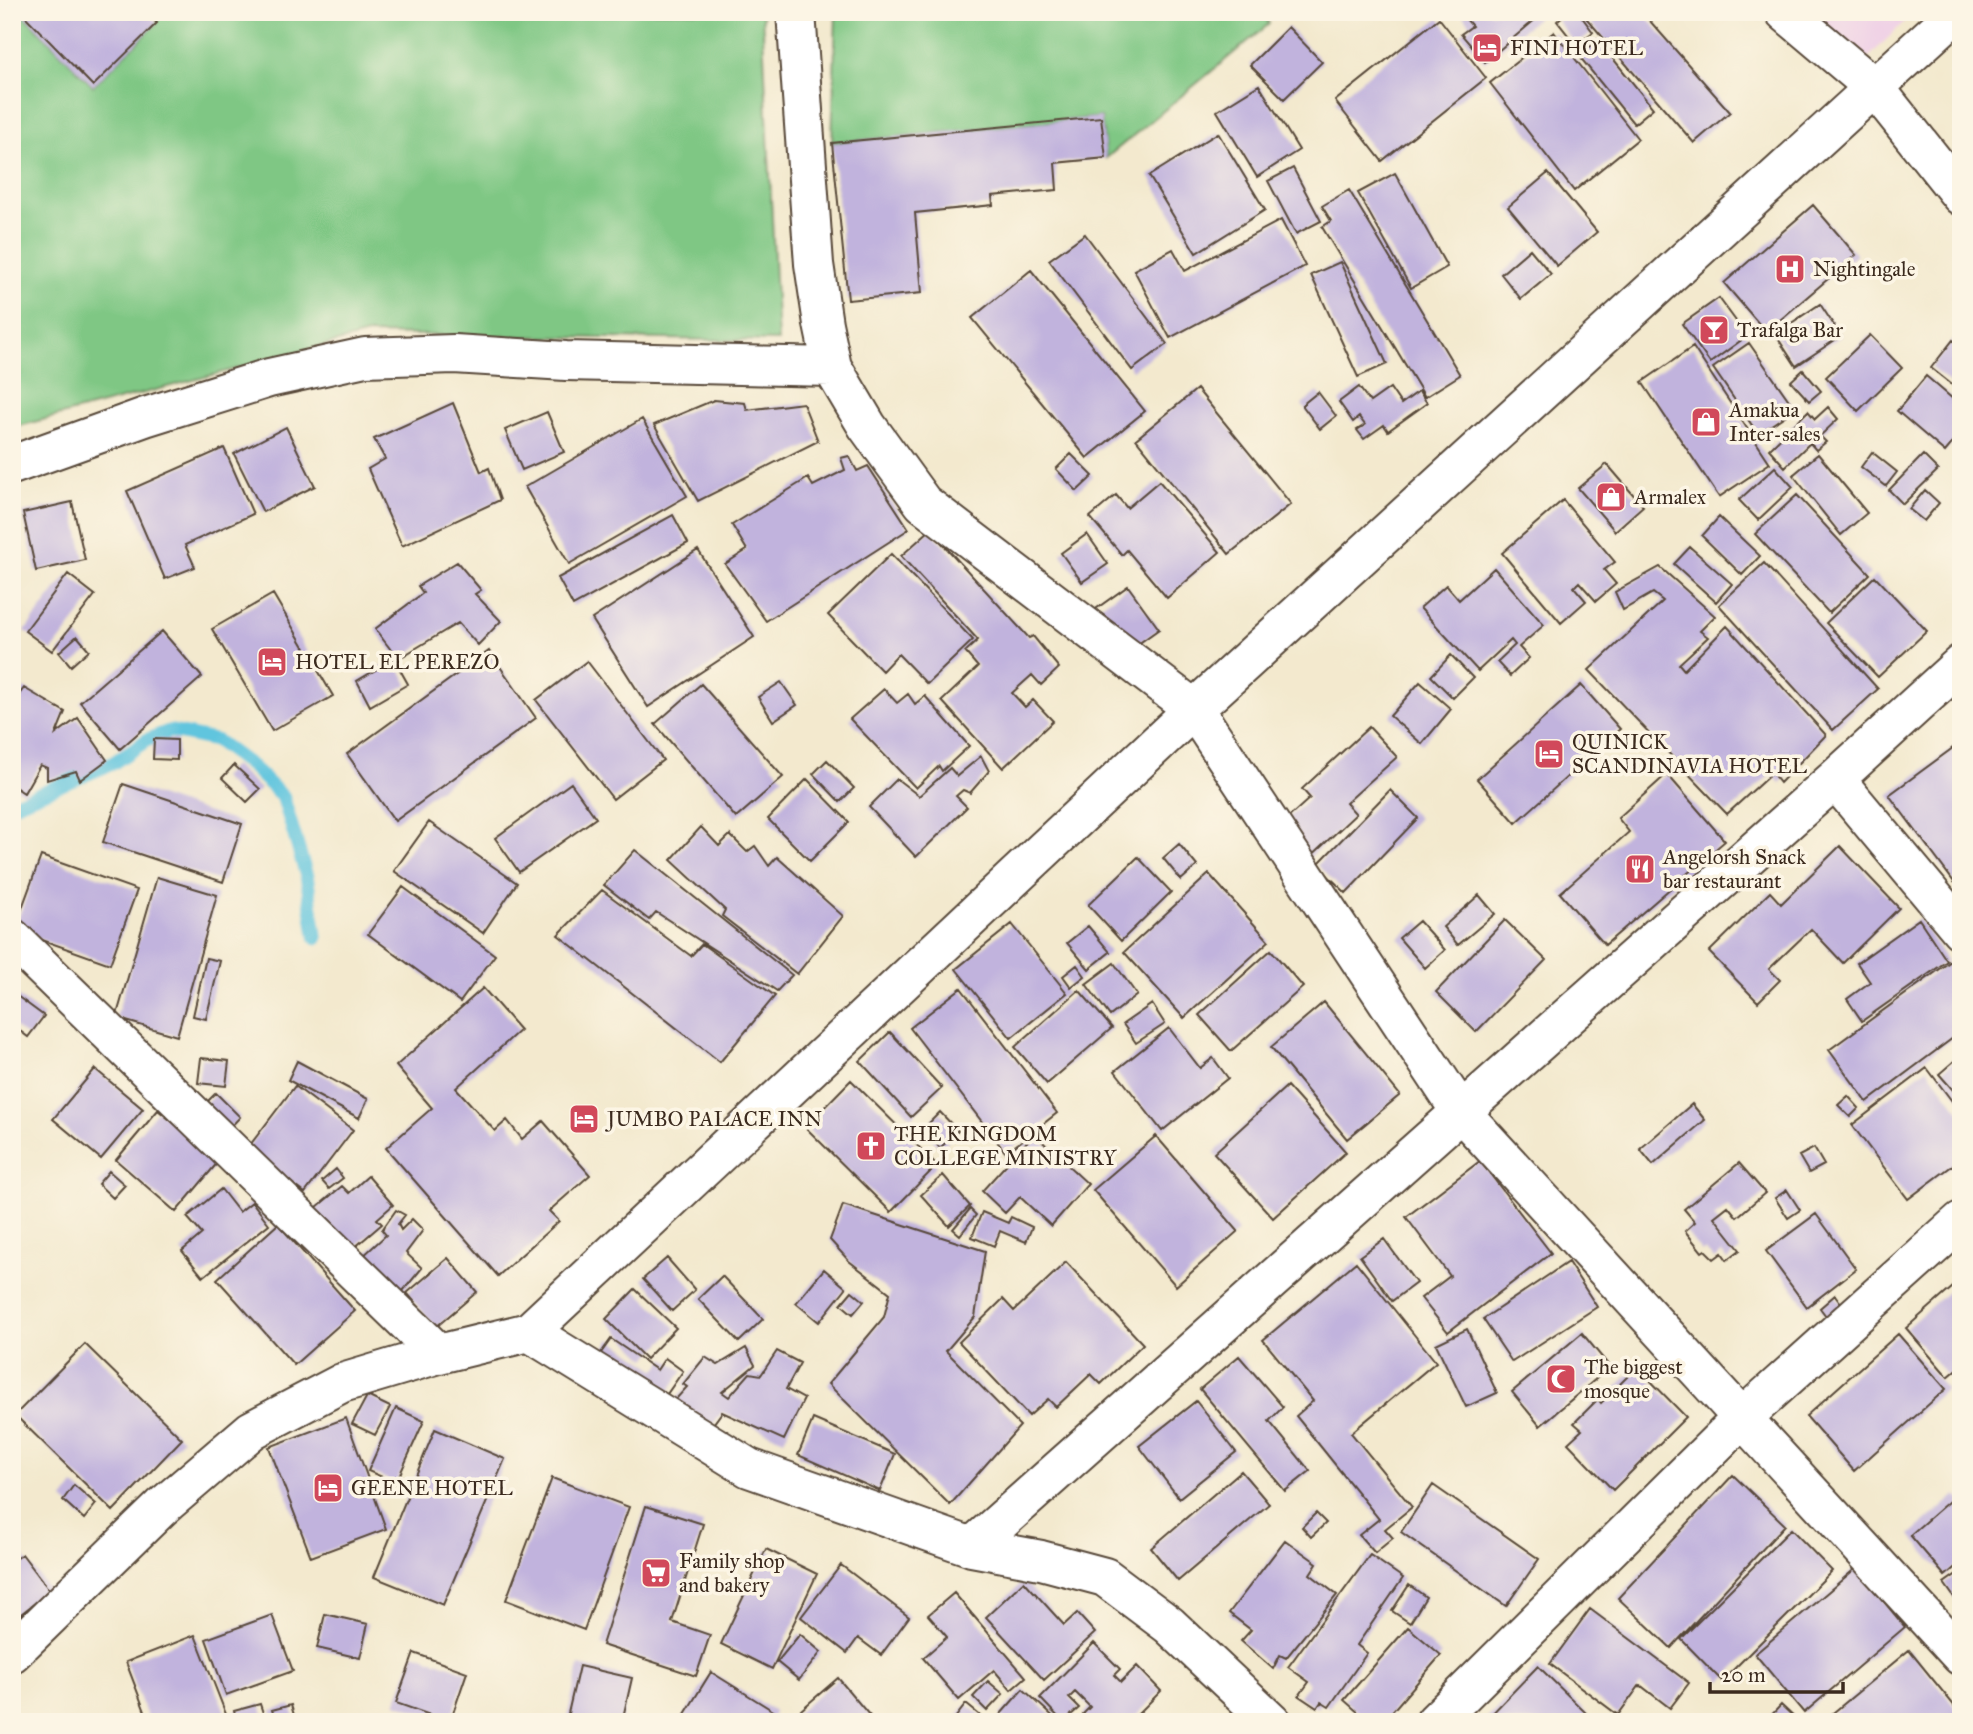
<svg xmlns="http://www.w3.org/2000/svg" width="1973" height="1734" font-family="'IM FELL Great Primer',serif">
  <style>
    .built { fill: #efd0e6 }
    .green { fill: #7fc784; stroke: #5d7851; stroke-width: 2 }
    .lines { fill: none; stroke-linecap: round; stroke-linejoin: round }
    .stream { stroke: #60c5de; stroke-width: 14 }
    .building { fill: #c1b3dd }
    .street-casing { stroke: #574738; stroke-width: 42 }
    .secondary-casing { stroke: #574738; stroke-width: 42 }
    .street { stroke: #fff; stroke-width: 38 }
    .secondary { stroke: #fff; stroke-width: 38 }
    .labels { text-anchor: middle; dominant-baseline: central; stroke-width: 7; stroke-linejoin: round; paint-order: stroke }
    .poi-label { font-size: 21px; fill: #3b2a1e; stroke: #fcf5e5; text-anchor: start }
  </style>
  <rect width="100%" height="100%" fill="#fcf5e5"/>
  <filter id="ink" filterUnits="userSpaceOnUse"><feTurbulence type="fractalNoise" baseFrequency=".0143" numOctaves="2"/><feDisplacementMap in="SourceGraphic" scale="14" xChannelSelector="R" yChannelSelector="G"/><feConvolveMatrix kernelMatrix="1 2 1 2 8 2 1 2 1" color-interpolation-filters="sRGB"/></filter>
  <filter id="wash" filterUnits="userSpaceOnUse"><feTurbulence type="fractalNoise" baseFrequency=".00686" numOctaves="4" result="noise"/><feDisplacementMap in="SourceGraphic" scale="28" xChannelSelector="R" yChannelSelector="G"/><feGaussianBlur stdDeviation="1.57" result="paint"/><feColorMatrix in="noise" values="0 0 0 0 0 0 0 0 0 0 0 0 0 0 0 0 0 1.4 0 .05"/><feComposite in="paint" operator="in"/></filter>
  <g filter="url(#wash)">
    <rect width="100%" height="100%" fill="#f3e9ce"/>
    <!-- built -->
    <path class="built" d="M1799 12H1914L1856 70Z"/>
    <!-- green -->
    <path class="green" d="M12 12H21L93 86 157 23 161 12H762L778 341 368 334 12 428Z
      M836 12H1264L1269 24 1106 158 1101 117 832 143Z"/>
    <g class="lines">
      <!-- stream -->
      <path class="stream" d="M12 805 113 763 147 740 170 731 217 741 252 767 283 797 307 878 316 938"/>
    </g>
    <g id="blocks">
      <!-- building -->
      <path class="building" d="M21 12H147L157 23 93 86Z
        M1460 12H1544L1485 62 1461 34 1472 26Z
        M1567 12H1578L1593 32 1576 45 1557 21Z
        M1581 12H1642L1730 112 1694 143Z
        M1439 18 1486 78 1382 161 1335 101Z
        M1288 27 1322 62 1284 99 1250 65Z
        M1554 32 1638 139 1574 191 1490 83Z
        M1598 40 1653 108 1634 124 1579 56Z
        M1259 85 1299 150 1257 177 1217 111Z
        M1101 117 1106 158 1055 163 1057 190 992 196 993 205 915 213 922 293 848 300 832 143Z
        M1218 133 1265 210 1196 253 1149 176Z
        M1293 168 1321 221 1296 234 1268 181Z
        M1395 173 1447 267 1411 288 1358 193Z
        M1548 173 1597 232 1557 266 1508 207Z
        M1349 190 1460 375 1425 397 1322 227 1331 221 1322 206Z
        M1813 205 1856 255 1766 332 1724 283Z
        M1281 220 1305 266 1170 338 1134 270 1173 249 1185 271Z
        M1085 234 1167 344 1132 370 1049 260Z
        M1530 249 1551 274 1521 299 1501 274Z
        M1340 262 1387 364 1358 377 1311 275Z
        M1031 270 1145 411 1087 458 972 318Z
        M1719 298 1747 336 1710 363 1682 324Z
        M1820 304 1841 336 1796 366 1775 334Z
        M1870 335 1902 368 1858 411 1826 377Z
        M1953 340 1961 346V392L1931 368Z
        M1749 343 1795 409 1758 434 1713 368Z
        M1693 347 1770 463 1719 497 1642 382Z
        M1803 370 1821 391 1809 401 1791 381Z
        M1926 376 1961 406V433L1945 452 1897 411Z
        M1359 387 1370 402 1390 388 1401 404 1419 391 1427 403 1388 431 1384 425 1364 439 1357 430 1365 425 1359 417 1353 422 1339 402Z
        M1197 389 1291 504 1229 554 1136 439Z
        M1318 392 1336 416 1320 429 1302 405Z
        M714 400 745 403 747 410 803 403 818 441 698 501 654 425Z
        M453 403 481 472 489 468 500 500 402 546 368 469 385 459 374 439Z
        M1828 407 1838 419 1820 436 1826 442 1816 450 1810 443 1785 467 1769 449 1808 411 1815 419Z
        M547 412 564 452 522 470 505 430Z
        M642 419 687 496 569 564 525 487Z
        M286 427 315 486 263 512 234 454Z
        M224 448 253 514 185 545 195 567 165 579 127 491Z
        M1872 452 1897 472 1886 486 1861 467Z
        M1071 454 1093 476 1077 491 1056 469Z
        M1818 454 1867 513 1841 535 1793 475Z
        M1923 455 1938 470 1903 504 1889 490Z
        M849 456 857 471 868 466 909 529 766 621 725 564 747 550 732 525 808 478 813 486 845 470 841 458Z
        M1607 464 1643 506 1615 531 1578 488Z
        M1775 467 1793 487 1758 520 1739 500Z
        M1159 481 1220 552 1167 598 1127 550 1122 555 1090 517 1116 495 1127 508Z
        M1925 490 1939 503 1924 521 1909 509Z
        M1797 495 1870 574 1829 613 1755 534Z
        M1563 500 1615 562 1604 570 1616 584 1596 601 1579 582 1574 587 1586 601 1561 623 1502 553Z
        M72 502 85 560 36 571 23 513Z
        M673 515 688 543 573 606 558 578Z
        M1719 517 1760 556 1742 575 1702 536Z
        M930 530 1029 638 1033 636 1059 668 1041 685 1032 675 1012 693 1025 707 1033 700 1053 721 1003 768 942 701 978 667 965 652 978 640 901 556Z
        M1087 534 1108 564 1082 582 1061 553Z
        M1690 547 1732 584 1716 602 1674 564Z
        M698 550 754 637 648 707 592 619Z
        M891 554 973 640 927 684 898 654 882 671 828 615Z
        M457 562 481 590 475 594 501 621 478 645 458 623 398 659 375 629 423 593 418 586Z
        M1764 563 1878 689 1833 730 1719 605Z
        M1660 567 1715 616 1700 631 1708 637 1679 664 1684 670 1727 626 1826 735 1780 783 1772 773 1727 814 1589 670 1663 601 1653 593 1623 610 1615 592Z
        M1494 568 1544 625 1519 647 1529 658 1510 676 1497 662 1515 645 1511 640 1478 671 1420 608 1446 585 1459 600Z
        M68 574 95 595 52 651 25 631Z
        M1875 576 1927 631 1878 677 1826 623Z
        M1128 586 1159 629 1117 659 1086 616Z
        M273 594 333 696 272 731 212 629Z
        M162 631 202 677 120 749 80 702Z
        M77 636 89 650 71 666 59 652Z
        M489 651 536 718 395 821 347 754Z
        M1451 655 1473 678 1453 698 1431 676Z
        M394 659 408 684 370 706 357 681Z
        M587 661 663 760 613 799 536 700Z
        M781 682 797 705 773 721 758 697Z
        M1420 682 1451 709 1422 744 1390 716Z
        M701 684 783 777 736 818 655 724Z
        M1581 685 1620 729 1516 823 1477 779Z
        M24 688 65 712 56 734 78 718 107 760 80 780 76 771 47 780V768L40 765 24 793 12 785V704Z
        M884 689 897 703 908 694 915 704 925 696 969 746 942 771 939 766 916 788 850 719Z
        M1369 727 1397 757 1346 803 1356 814 1307 860 1278 827 1310 798 1302 789Z
        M154 739 177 740V760L153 759Z
        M1961 742V877L1954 882 1889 795Z
        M981 756 989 771 970 793 963 790 956 796 967 807 916 857 869 807 897 779 919 796 950 768 957 776Z
        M827 760 854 788 840 802 813 774Z
        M234 765 260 789 247 802 222 778Z
        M1667 774 1725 841 1605 945 1560 893 1629 832 1618 818Z
        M807 779 849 822 810 861 768 819Z
        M571 783 596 818 519 872 495 838Z
        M123 784 242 824 223 882 103 842Z
        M1390 790 1418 818 1346 893 1317 865Z
        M429 822 517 883 483 933 394 871Z
        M701 827 719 846 730 835 747 852 755 846 769 866 777 857 843 916 797 974 722 916 725 910 671 860Z
        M1179 844 1197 866 1181 880 1163 858Z
        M1840 846 1899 908 1843 963 1811 929 1769 969 1780 980 1758 1002 1709 952 1770 892 1781 904Z
        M635 850 792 975 777 991 656 912 649 920 604 885Z
        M41 856 137 890 110 964 14 930Z
        M1138 857 1171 892 1121 941 1088 905Z
        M1209 874 1269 941 1184 1018 1124 952Z
        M157 877 217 895 177 1036 116 1018Z
        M403 887 495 955 460 1002 368 934Z
        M602 890 691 956 702 944 775 996 720 1062 558 935Z
        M1479 895 1495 914 1458 945 1443 927Z
        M1919 919 1947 961 1862 1021 1847 999 1870 982 1857 963Z
        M1505 920 1546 960 1476 1032 1436 992Z
        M1419 921 1445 950 1425 968 1399 938Z
        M1012 924 1067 993 1011 1038 956 969Z
        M1088 926 1110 952 1089 969 1067 943Z
        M1271 950 1303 987 1231 1051 1199 1015Z
        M206 958 220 961 206 1019 193 1016Z
        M1951 961 1961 974V1032L1867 1102 1829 1050Z
        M1114 963 1137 995 1110 1016 1086 984Z
        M1077 965 1085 976 1071 987 1063 976Z
        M483 988 520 1030 456 1088 495 1131 507 1120 522 1139 543 1121 590 1175 549 1211 559 1221 498 1276 386 1148 432 1108 396 1066Z
        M961 988 1057 1113 1006 1153 910 1028Z
        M1079 990 1112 1028 1047 1084 1015 1047Z
        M17 996 44 1016 28 1037 12 1025V1002Z
        M1324 1002 1400 1095 1347 1139 1271 1047Z
        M1152 1004 1165 1024 1136 1043 1123 1024Z
        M1169 1028 1200 1068 1213 1058 1228 1078 1162 1131 1115 1071Z
        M890 1032 942 1088 911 1117 860 1061Z
        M1961 1055V1099L1939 1074Z
        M201 1058 229 1061 226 1086 198 1083Z
        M297 1061 368 1099 359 1118 288 1080Z
        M1927 1068 1961 1113V1159L1908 1199 1852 1125Z
        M95 1069 143 1109 101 1159 53 1119Z
        M851 1080 937 1165 891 1212 805 1127Z
        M295 1086 353 1130 305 1193 247 1149Z
        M1287 1086 1346 1152 1273 1218 1214 1153Z
        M216 1093 240 1117 223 1135 198 1111Z
        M1848 1096 1859 1108 1850 1117 1838 1105Z
        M1692 1104 1705 1120 1653 1165 1640 1149Z
        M158 1110 219 1161 176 1212 116 1160Z
        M940 1112 958 1131 940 1148 923 1129Z
        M1034 1134 1088 1184 1051 1226 1020 1197 1005 1213 982 1191Z
        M1156 1136 1238 1231 1176 1286 1093 1190Z
        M1814 1148 1824 1165 1809 1173 1799 1156Z
        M1480 1161 1551 1253 1448 1332 1421 1298 1450 1276 1406 1217Z
        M1739 1163 1765 1193 1737 1217 1728 1206 1714 1217 1740 1250 1727 1260 1722 1253 1714 1259 1705 1250 1702 1252 1685 1231 1695 1222 1684 1209Z
        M336 1169 343 1178 329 1189 322 1181Z
        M109 1171 125 1185 113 1198 98 1184Z
        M943 1175 970 1206 949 1226 921 1195Z
        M368 1176 393 1205 377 1219 382 1224 347 1254 311 1212 342 1186 349 1193Z
        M221 1189 239 1212 252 1202 269 1224 203 1277 182 1251 202 1234 187 1217Z
        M1787 1190 1800 1210 1788 1218 1775 1198Z
        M843 1205 985 1251 975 1317 946 1351 1020 1426 950 1505 828 1384 884 1317 890 1293 849 1261 830 1240Z
        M970 1209 976 1215 960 1235 953 1229Z
        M396 1210 405 1215 398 1224 401 1230 412 1219 423 1230 406 1253 422 1268 398 1297 361 1258 386 1235 382 1230Z
        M982 1212 1008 1223 1011 1217 1032 1227 1026 1242 1000 1231 994 1246 972 1237Z
        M1816 1214 1856 1269 1807 1307 1766 1251Z
        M278 1224 355 1311 294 1365 217 1279Z
        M1384 1239 1416 1283 1392 1301 1360 1256Z
        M448 1258 477 1292 436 1327 407 1293Z
        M667 1258 695 1290 672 1311 643 1279Z
        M1066 1262 1143 1344 1101 1384 1091 1374 1056 1407 1048 1399 1029 1416 959 1342 1003 1299 1014 1311Z
        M1356 1262 1436 1362 1351 1433 1412 1507 1385 1529 1393 1538 1375 1553 1359 1535 1379 1519 1296 1416 1313 1401 1263 1340Z
        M1568 1262 1597 1307 1512 1362 1483 1319Z
        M824 1269 846 1288 819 1322 796 1303Z
        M722 1276 763 1319 739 1342 698 1299Z
        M1961 1280V1366L1948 1377 1906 1328Z
        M635 1289 676 1328 646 1359 606 1319Z
        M852 1291 864 1301 853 1314 841 1304Z
        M1835 1295 1844 1307 1829 1320 1820 1308Z
        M1467 1329 1497 1393 1466 1407 1436 1344Z
        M1582 1333 1610 1367 1540 1426 1512 1392Z
        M1898 1334 1946 1389 1854 1471 1806 1416Z
        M611 1339 657 1370 665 1358 683 1371 660 1404 596 1360Z
        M85 1344 182 1439 113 1511 15 1415Z
        M746 1348 755 1365 722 1392 729 1397 750 1373 761 1375 777 1351 800 1363 786 1389 804 1399 784 1440 722 1412 711 1427 676 1399 687 1387 683 1384 705 1357 718 1365Z
        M1239 1356 1283 1407 1269 1421 1310 1471 1285 1491 1200 1389Z
        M1637 1367 1686 1417 1613 1490 1568 1443 1582 1430 1574 1423 1598 1399 1601 1403Z
        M367 1396 390 1407 375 1435 352 1424Z
        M1196 1401 1236 1452 1179 1498 1139 1446Z
        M396 1408 424 1421 396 1483 368 1471Z
        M346 1418 386 1529 311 1557 269 1447Z
        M813 1419 895 1454 880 1491 798 1455Z
        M435 1429 505 1459 443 1605 374 1577Z
        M1241 1471 1269 1504 1178 1581 1151 1548Z
        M1733 1475 1785 1525 1671 1648 1618 1598Z
        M552 1478 629 1507 584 1630 506 1600Z
        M74 1485 96 1504 84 1519 63 1500Z
        M1433 1485 1539 1559 1506 1606 1401 1532Z
        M1956 1495 1961 1500V1562L1945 1576 1910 1535Z
        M646 1506 703 1524 672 1622 710 1635 696 1676 602 1645Z
        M1316 1513 1326 1523 1311 1537 1302 1527Z
        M1791 1529 1832 1571 1722 1681 1681 1639Z
        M1285 1540 1317 1563 1310 1574 1337 1595 1286 1658 1280 1655 1273 1669 1241 1641 1251 1630 1229 1613Z
        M766 1549 817 1574 772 1669 721 1644Z
        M22 1554 50 1591 12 1621V1561Z
        M1370 1555 1403 1578 1357 1645 1367 1653 1329 1707 1321 1702 1317 1708 1299 1696 1309 1682 1288 1667Z
        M841 1565 909 1617 881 1655 858 1638 847 1653 801 1617Z
        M1856 1568 1905 1627 1804 1713 1755 1654Z
        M1961 1571V1607L1944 1583Z
        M1024 1581 1064 1625 1077 1613 1095 1633 1044 1680 986 1617Z
        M1409 1585 1426 1597 1410 1623 1392 1611Z
        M954 1593 1026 1677 1011 1690 994 1670 959 1700 923 1658 947 1637 928 1615Z
        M1590 1609 1689 1683 1670 1708 1640 1685 1618 1715 1550 1664Z
        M325 1614 368 1624 360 1658 317 1648Z
        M272 1615 293 1671 226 1695 206 1639Z
        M1408 1627 1441 1655 1383 1722H1369L1344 1700Z
        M800 1634 821 1652 799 1680 777 1662Z
        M195 1635 229 1722H149L126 1662Z
        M1094 1643 1120 1669 1114 1675 1121 1682 1137 1666 1161 1691 1130 1722H1091L1083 1714 1090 1707 1075 1692 1069 1698 1079 1708 1063 1722 1040 1698Z
        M1909 1650 1961 1714 1960 1722H1822Z
        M414 1653 467 1672 450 1722 396 1703Z
        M579 1666 632 1678 622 1722H566Z
        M1538 1666 1587 1714 1580 1722H1484Z
        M711 1672 775 1712 768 1722H680Z
        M838 1678 875 1722H799L794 1716Z
        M988 1681 1003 1694 987 1711 973 1697Z
        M1023 1689 1059 1722H1008L1000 1715Z
        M260 1704 266 1722H237L234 1711Z
        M966 1704 988 1722H952Z
        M291 1705 296 1722H276L272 1710Z
        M1781 1705 1799 1722H1765Z"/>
    </g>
  </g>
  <g filter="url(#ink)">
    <use href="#blocks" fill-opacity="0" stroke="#574738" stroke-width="2"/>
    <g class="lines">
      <!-- street casing -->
      <g class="street-casing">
        <path id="street" d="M796 12 814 264 823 324 832 367 867 426 923 503 1194 709 1460 1111 1961 1656
          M12 465 145 417 269 378 365 357 454 354 566 361 832 367
          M1835 779 1961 930
          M12 938 439 1354
          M529 1332 749 1468 972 1547 1041 1560 1105 1577 1169 1625 1272 1722
          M972 1547 1835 779 1961 664
          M12 1653 162 1507 252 1430 342 1383 439 1354 529 1332 1194 709 1957 12
          M1435 1722 1742 1418 1961 1221"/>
      </g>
      <!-- secondary casing -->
      <g class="secondary-casing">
        <path id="secondary" d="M1785 12 1875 88 1961 196"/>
      </g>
      <!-- street -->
      <use href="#street" class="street"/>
      <!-- secondary -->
      <use href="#secondary" class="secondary"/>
    </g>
  </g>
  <!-- icons -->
  <defs>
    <g id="hotel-square" transform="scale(1.575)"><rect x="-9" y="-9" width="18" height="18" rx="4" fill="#d1495b" stroke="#fcf5e5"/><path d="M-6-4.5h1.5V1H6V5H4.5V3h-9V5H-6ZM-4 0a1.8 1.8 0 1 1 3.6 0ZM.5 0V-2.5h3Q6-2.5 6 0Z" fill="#fff"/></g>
    <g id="hospital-square" transform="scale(1.575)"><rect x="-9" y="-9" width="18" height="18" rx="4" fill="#d1495b" stroke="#fcf5e5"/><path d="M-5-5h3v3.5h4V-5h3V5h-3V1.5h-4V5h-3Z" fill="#fff"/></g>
    <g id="bar-square" transform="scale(1.575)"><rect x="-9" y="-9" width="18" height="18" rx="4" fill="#d1495b" stroke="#fcf5e5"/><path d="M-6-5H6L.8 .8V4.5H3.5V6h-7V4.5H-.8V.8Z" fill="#fff"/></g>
    <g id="shop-square" transform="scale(1.575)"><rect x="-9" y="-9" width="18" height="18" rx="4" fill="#d1495b" stroke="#fcf5e5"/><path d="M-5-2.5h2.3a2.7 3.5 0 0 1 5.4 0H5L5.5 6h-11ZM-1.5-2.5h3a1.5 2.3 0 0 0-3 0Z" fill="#fff"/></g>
    <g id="restaurant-square" transform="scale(1.575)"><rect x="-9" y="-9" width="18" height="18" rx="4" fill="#d1495b" stroke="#fcf5e5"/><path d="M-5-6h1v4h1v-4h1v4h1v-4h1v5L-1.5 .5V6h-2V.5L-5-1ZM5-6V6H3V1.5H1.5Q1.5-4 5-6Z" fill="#fff"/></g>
    <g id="church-square" transform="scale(1.575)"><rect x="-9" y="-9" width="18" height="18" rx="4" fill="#d1495b" stroke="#fcf5e5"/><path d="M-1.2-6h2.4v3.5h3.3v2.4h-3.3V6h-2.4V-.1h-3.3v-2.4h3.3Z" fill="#fff"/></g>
    <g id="mosque-square" transform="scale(1.575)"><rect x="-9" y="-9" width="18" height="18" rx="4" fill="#d1495b" stroke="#fcf5e5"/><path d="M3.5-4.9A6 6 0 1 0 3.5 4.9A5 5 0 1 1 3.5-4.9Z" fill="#fff"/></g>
    <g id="supermarket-square" transform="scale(1.575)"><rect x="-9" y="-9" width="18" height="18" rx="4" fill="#d1495b" stroke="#fcf5e5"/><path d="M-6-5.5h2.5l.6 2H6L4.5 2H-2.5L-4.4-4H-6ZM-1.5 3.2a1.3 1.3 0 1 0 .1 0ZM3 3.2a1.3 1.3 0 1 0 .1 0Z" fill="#fff"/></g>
  </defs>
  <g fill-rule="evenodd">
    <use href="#hotel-square" x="1487" y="48"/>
    <use href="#hospital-square" x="1790" y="269"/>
    <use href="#bar-square" x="1714" y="330"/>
    <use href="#shop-square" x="1706" y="422"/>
    <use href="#shop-square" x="1611" y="497"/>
    <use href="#hotel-square" x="272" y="662"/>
    <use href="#hotel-square" x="1549" y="754"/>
    <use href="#restaurant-square" x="1640" y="869"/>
    <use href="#hotel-square" x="584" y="1119"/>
    <use href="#church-square" x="871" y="1146"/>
    <use href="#mosque-square" x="1561" y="1379"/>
    <use href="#hotel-square" x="328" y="1488"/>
    <use href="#supermarket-square" x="656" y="1573"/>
  </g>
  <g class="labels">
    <!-- poi labels -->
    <g class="poi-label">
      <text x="1510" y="48">FINI HOTEL</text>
      <text x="1813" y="269">Nightingale</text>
      <text x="1737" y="330">Trafalga Bar</text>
      <text x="1729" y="410">Amakua<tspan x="1729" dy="24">Inter-sales</tspan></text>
      <text x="1634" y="497">Armalex</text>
      <text x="295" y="662">HOTEL EL PEREZO</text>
      <text x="1572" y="742">QUINICK<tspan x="1572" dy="24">SCANDINAVIA HOTEL</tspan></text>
      <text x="1663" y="857">Angelorsh Snack<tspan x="1663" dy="24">bar restaurant</tspan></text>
      <text x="607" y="1119">JUMBO PALACE INN</text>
      <text x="894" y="1134">THE KINGDOM<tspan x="894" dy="24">COLLEGE MINISTRY</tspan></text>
      <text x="1584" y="1367">The biggest<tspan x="1584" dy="24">mosque</tspan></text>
      <text x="351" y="1488">GEENE HOTEL</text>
      <text x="679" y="1561">Family shop<tspan x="679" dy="24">and bakery</tspan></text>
    </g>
  </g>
  <!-- margin -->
  <rect width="1973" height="1734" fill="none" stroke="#fcf5e5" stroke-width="42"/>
  <!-- scale -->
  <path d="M1710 1682v10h133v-10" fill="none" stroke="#3b2a1e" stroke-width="3.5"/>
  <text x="1721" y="1682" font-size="21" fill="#3b2a1e" stroke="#fcf5e5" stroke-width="5" paint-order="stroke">20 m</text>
</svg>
